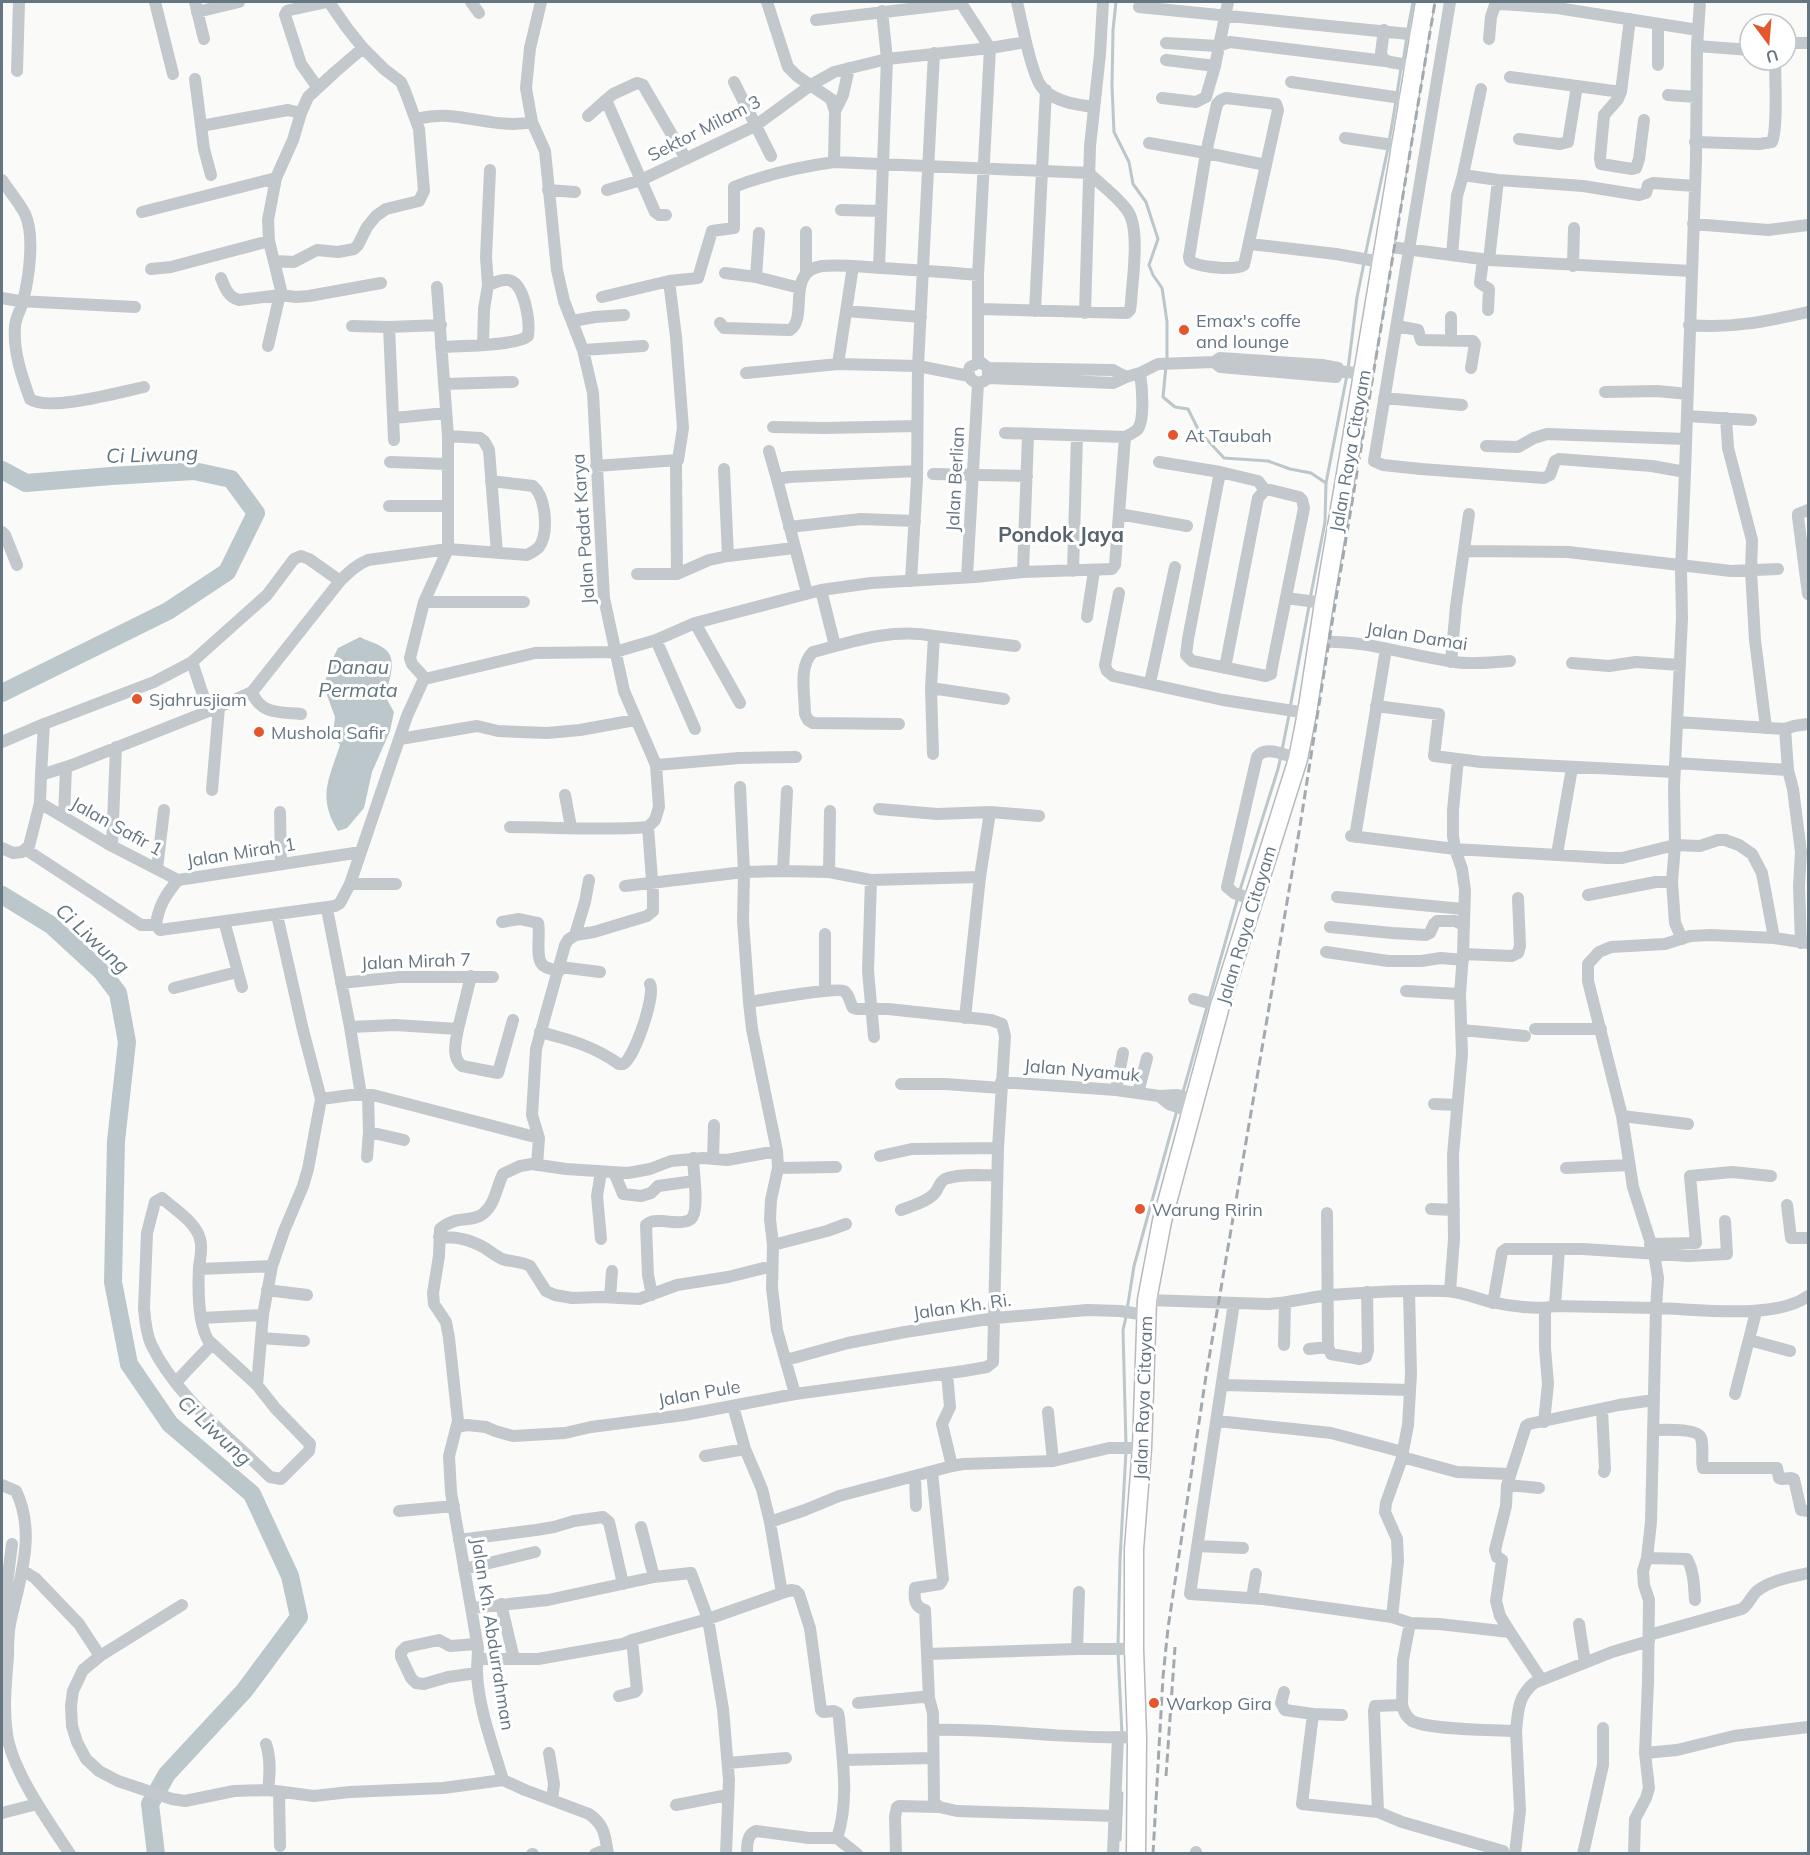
<svg xmlns="http://www.w3.org/2000/svg" width="1810" height="1855" font-family="Mulish,sans-serif">
  <style>
    .water { fill: #bbc7cb }
    .lines { fill: none; stroke-linecap: round; stroke-linejoin: round }
    .stream { stroke: #bbc7cb; stroke-width: 3 }
    .river { stroke: #bbc7cb; stroke-width: 18 }
    .primary-casing { stroke: #b5babe; stroke-width: 21 }
    .street { stroke: #c3c8cc; stroke-width: 12 }
    .primary { stroke: #fff; stroke-width: 18 }
    .rail { stroke: #a2aab0; stroke-width: 3; stroke-dasharray: 9 4.5; stroke-linecap: butt }
    .poi-dot { fill: #e4572e; stroke: #fff; stroke-width: 2 }
    .labels { text-anchor: middle; dominant-baseline: central; stroke-width: 6; stroke-linejoin: round; paint-order: stroke }
    .street-label { font-size: 18px; fill: #657683; stroke: #fff }
    .poi-label { font-size: 18px; fill: #657683; stroke: #fff; text-anchor: start }
    .water-label { font-size: 20px; font-style: italic; fill: #60757c; stroke: #fff }
    .quarter-label { font-size: 21px; font-weight: bold; fill: #57646e; stroke: #fff }
  </style>
  <rect width="100%" height="100%" fill="#fafaf8"/>
  <!-- water -->
  <path class="water" d="M360 637C367 641 380 644 386 650 398 660 388 684 385 696L394 712 390 731 372 772 364 808 347 828 338 831C317 797 329 779 340 745L333 734 335 717 324 687 329 666 338 648Z"/>
  <g class="lines">
    <!-- stream -->
    <path class="stream" d="M1116 2 1113 30 1112 86 1114 132 1129 162 1133 184 1146 202 1158 239 1149 265 1153 275 1162 288 1164 301 1167 322V360
      M1408 29 1413 2
      M1403 62 1407 36
      M1397 94 1401 68
      M1389 142 1396 101
      M1365 256 1388 148
      M1166 366 1163 397 1175 407 1188 409 1199 431 1224 458 1268 461 1290 469 1311 473 1326 483
      M1348 369 1357 297 1364 263
      M1310 599 1325 522 1326 483 1347 375
      M1290 708 1309 606
      M1282 750 1289 715
      M1240 890 1278 769 1281 756
      M1209 1000 1238 897
      M1183 1092 1207 1007
      M1127 1310 1134 1266 1177 1110
      M1126 1445 1123 1330 1126 1317
      M1118 1646 1120 1560 1126 1451
      M1118 1652 1122 1735
      M1120 1840 1122 1793"/>
    <!-- river -->
    <path class="river" d="M2 470 26 483 111 476 194 471 231 479 256 513 227 572 168 611 2 693
      M2 895 51 925 102 972 118 993 127 1042 116 1141 113 1282 129 1364 170 1424 252 1494 290 1576 299 1617 244 1691 167 1774 150 1804 156 1854"/>
    <!-- primary casing -->
    <g class="primary-casing">
      <path id="primary" d="M1136 1854 1137 1737 1134 1649V1549L1142 1448 1147 1300 1162 1221 1220 1006 1298 759 1307 713 1324 603 1363 374 1425 2"/>
    </g>
    <!-- street -->
    <path class="street" d="M155 2 173 74
      M195 2 204 39
      M471 2 479 13
      M767 2 788 67 797 76 831 99 835 111 834 162
      M1017 2 1026 42
      M1450 2 1374 461 1383 465 1421 469 1544 478 1550 475 1555 461 1559 459 1652 466 1685 472
      M1139 7 1419 35
      M197 12 239 2
      M1630 19 1621 92 1618 99 1604 115 1600 158 1601 164 1632 169 1636 168 1639 159 1644 120
      M816 20 961 3 990 48 978 275V363
      M1658 24V65
      M1384 30 1381 53 1383 59 1390 62 1414 66
      M1489 39 1491 17 1495 5 1501 4 1557 8 1698 30
      M1166 43 1218 46 1230 42 1385 61
      M1786 43H1808
      M1697 46 1750 50
      M1166 60 1215 66
      M17 71 19 2
      M1510 77 1621 92
      M195 79 204 149 211 175
      M734 82 771 156
      M1291 82 1408 99
      M318 88 301 64 285 15 287 11 290 10 327 2
      M1668 95 1696 97
      M1162 98 1196 102 1206 97 1215 66 1228 2
      M835 111 843 95 849 68
      M588 116 606 100
      M416 119C426 117 437 115 448 116 477 118 504 128 532 122
      M201 126 288 110 301 113
      M1345 138 1400 146
      M1519 139 1560 144 1568 142 1577 86
      M1695 142 1759 144 1772 142C1778 128 1775 78 1775 60
      M1149 143 1206 153 1217 104 1221 100 1226 98 1276 104 1278 110 1244 265C1235 271 1198 267 1190 261L1189 257 1206 153 1266 165
      M1463 175 1481 89
      M2 180C9 191 19 202 25 214 35 235 29 278 23 301 21 310 15 318 15 327 13 351 22 377 30 399 49 412 120 392 144 387
      M548 190 575 192
      M607 190 641 180 755 126 811 85 834 72 887 59 990 48 1026 42C1029 55 1033 71 1039 83 1049 101 1076 105 1094 107
      M841 210 881 211
      M142 212 276 178
      M666 215H659L655 212 606 100 613 94 637 83 643 85 686 159
      M1693 224 1768 230 1808 225
      M1250 244 1336 254 1381 262
      M1383 246 1489 260 1691 271
      M1452 255 1457 196 1463 175 1498 180 1583 186 1639 195 1646 193 1648 185 1653 183 1695 186
      M1483 260 1480 283 1489 289 1488 310
      M1489 260 1498 180
      M275 261 294 262 317 250 338 252 354 249 358 245 367 227 376 216 386 209 419 201 424 191 419 129 405 91 401 82 384 69 363 48 347 28 329 2
      M1573 266 1574 228
      M879 268 887 59 882 11
      M151 269 171 267 269 241
      M725 273 756 277 800 288
      M806 273V232
      M756 277 759 233
      M221 278C225 288 228 297 239 300L280 295 296 297 309 296 381 283
      M602 297 669 281 698 278 712 231 734 228V187C767 174 799 167 834 162L1089 173C1101 185 1117 196 1127 210 1141 228 1132 281 1131 303L1130 310 1127 313 978 309
      M2 298 19 301 135 307
      M846 311 921 317
      M1035 311 1046 90
      M1085 313 1090 146 1100 54 1103 2
      M572 321 595 317 624 315
      M720 323 724 328 790 330C805 320 793 289 806 274 809 270 816 267 822 266 841 264 862 267 882 268 914 270 946 272 978 275
      M1689 325C1730 329 1769 321 1808 312
      M352 326 389 327 441 325
      M1397 326 1418 330 1421 340 1473 341 1475 344 1471 368
      M389 327 394 440
      M1451 340V317
      M483 345 484 309 488 285 486 257 490 170
      M268 346 281 290 269 241 268 220 276 178 293 140 301 113 308 97 335 72 363 48
      M441 347C459 346 517 346 528 336 530 322 525 281 507 280 500 279 495 283 488 285
      M583 350 643 346
      M1214 362 1220 367 1336 377 1339 371
      M838 364 853 266
      M988 368 1113 370 1126 377
      M746 373 838 364 918 366 969 376
      M988 378V368L982 363H978L970 367C965 381 979 387 988 378L1113 383 1126 377 1140 373 1158 364 1214 362 1220 358 1322 365 1338 368 1339 371 1363 374
      M444 384 513 382
      M1605 392 1657 391 1688 394
      M1384 398 1462 405
      M1687 416 1751 420
      M394 418 446 413
      M1726 418 1728 448 1752 540 1751 571 1755 640 1766 728
      M773 427 824 428 917 426
      M1005 433 1125 437C1129 435 1135 432 1138 429 1145 418 1142 386 1140 373
      M448 436 480 438 484 441 489 450 497 553
      M1486 446 1518 447 1534 438 1547 434 1686 439
      M769 451 777 479
      M390 462 448 464
      M1159 462 1220 472 1188 639 1186 655 1192 661 1266 676 1271 674 1272 667 1304 508 1302 500 1299 497 1271 490H1265L1258 481 1220 472
      M596 466 678 460 683 428 676 337 669 281
      M676 466 677 574
      M724 469 728 556
      M933 474 1027 476
      M389 506H448
      M1808 510 1798 514V517L1808 594
      M1119 514 1187 526
      M789 527 861 519 915 521
      M2 532 5 535 17 565
      M1465 551 1568 552 1731 571 1778 569
      M1073 571 1077 436
      M1023 572 1028 435
      M637 574H677L709 560 728 556 794 548
      M967 577 978 383
      M911 581 917 479 918 366 934 53
      M821 590 835 646
      M807 593 777 479 789 477 917 471
      M1119 593 1105 665 1107 671 1113 676 1223 700 1307 713
      M1286 598 1324 603
      M424 602H524
      M1087 617 1094 571
      M695 623 740 703
      M934 636 1015 646
      M656 640 695 729
      M1318 642C1364 639 1410 656 1455 662 1473 665 1492 662 1510 661
      M192 662 208 710
      M1451 662 1456 606 1469 514
      M1572 663 1609 666 1636 662 1680 665
      M1225 668 1258 498 1265 490
      M422 675 412 664 410 658 424 602 448 549V436L437 287
      M429 678 535 653 615 652 656 640 695 623 821 590 871 583 975 577 1023 572 1112 569 1115 565 1125 437
      M1150 683 1175 567
      M931 688 1004 699
      M252 692C261 715 280 712 301 714
      M1376 706 1439 714 1434 756 1481 762 1674 772
      M1677 722 1785 729
      M44 724 154 682 192 662 267 595 294 559 301 556 309 559 340 581
      M899 724 813 723 808 720 805 714C805 695 798 666 813 652 854 641 892 628 934 636L931 688 933 754
      M400 739 477 726 498 731 547 733 580 730 635 720
      M2 742 44 724 41 775
      M1675 763 1788 770
      M656 765 739 758 796 757
      M740 787 744 872 743 921 749 1002 752 1029 777 1151 778 1168 771 1200 770 1219 773 1245 772 1288 777 1330 795 1394
      M212 790 219 707
      M565 795 571 827
      M40 803 112 846 178 880
      M879 809 937 814 990 812 1039 816
      M280 812 281 864
      M64 817 66 767
      M510 827C556 827 602 831 648 827
      M1351 836 1455 849 1608 858H1622L1675 845 1700 846 1718 840H1725L1739 845 1752 854 1762 873 1774 938
      M1355 837 1386 649
      M112 846 116 747
      M2 848 13 853 22 852 29 846 40 803 41 775 72 765 219 707 252 692 340 581C349 572 356 565 368 560L448 549 527 555C531 553 536 550 539 547 549 533 546 497 533 486L491 481
      M25 849 141 925H156L160 930 335 906 340 903 350 884 407 716 423 681
      M1557 854 1572 768
      M157 869 164 810
      M783 871 787 791
      M829 872 830 811
      M871 880 868 971 874 1037
      M350 884H396
      M625 886 744 872 783 871 829 872 871 880 980 877
      M1588 895 1656 882H1672
      M1337 897 1463 909
      M1254 900 1234 893 1227 887 1257 757C1265 745 1286 755 1298 759
      M327 909 350 1027 395 1025 458 1029C456 1041 451 1057 462 1066L498 1073 513 1020
      M224 921 242 987
      M502 922 519 919 538 923C541 934 534 960 544 966 548 969 554 969 559 971
      M156 925C158 907 166 894 178 880L361 852
      M1330 927 1392 933 1426 935 1430 933 1434 924 1437 921H1455L1463 925
      M825 934V991
      M575 935 585 902 589 880
      M1682 939 1675 923 1672 882 1675 845 1674 787 1682 618 1681 570 1685 472 1696 160 1697 46 1700 2
      M1801 943 1799 886 1801 852 1793 789 1788 770 1785 729 1794 726 1808 724
      M1326 952 1388 961H1421L1441 958 1463 960
      M1463 954 1512 956 1518 953 1520 946 1518 898
      M560 967 600 972
      M341 983 399 977H493
      M174 988 237 972
      M1406 991 1460 994
      M1194 999 1220 1006
      M965 1018 980 877 990 812
      M350 1027 361 1095
      M458 1029 471 976
      M1535 1029H1601
      M1462 1030 1525 1036
      M540 1032C571 1040 593 1046 619 1064 620 1064 622 1064 623 1064 634 1059 656 995 650 984
      M1001 1082 1116 1090 1159 1096 1177 1095 1196 1101
      M901 1084H945L1001 1088
      M1116 1090 1123 1053
      M1138 1093 1147 1058
      M1159 1096 1169 1104 1192 1112
      M321 1099 351 1095H373L539 1138
      M1434 1104 1457 1105
      M1622 1116 1688 1124
      M369 1132 404 1140
      M880 1156 912 1149 998 1148
      M367 1157 369 1132 368 1095
      M713 1159 714 1125
      M537 1165 539 1138 532 1115 536 1049 565 945 568 940 575 935 594 932 647 916 653 911V893L648 827 655 820 659 807 656 765 624 691 604 598 593 393 583 350 564 301 557 270 545 151 532 122 526 88 530 48 541 2
      M778 1168 836 1167
      M1566 1168 1629 1165
      M601 1172 597 1196 601 1239
      M614 1172 623 1194 641 1196 651 1193 658 1186 694 1181
      M162 1198C174 1209 196 1222 200 1239 203 1248 200 1258 199 1267 198 1287 198 1323 208 1340L257 1385 276 1409 310 1444 309 1451 281 1479 270 1477C230 1437 176 1397 151 1344 146 1333 145 1320 144 1308L147 1233 155 1202Z
      M1787 1205 1791 1238H1808
      M1431 1209 1454 1210
      M901 1210C912 1206 926 1202 934 1194 939 1189 939 1182 945 1179 960 1173 981 1176 997 1175
      M1327 1213 1328 1347 1331 1354 1360 1359 1366 1357 1368 1350 1367 1292
      M439 1237C457 1237 469 1239 485 1248 491 1252 496 1256 502 1259 511 1262 521 1261 530 1266L546 1291 555 1295 572 1298 601 1297 639 1299 677 1285 728 1277 772 1266
      M1650 1244 1696 1243 1690 1176 1732 1172 1771 1176
      M773 1245 827 1231 846 1224
      M199 1269 272 1266
      M267 1290 307 1295
      M1450 1291 1454 1239 1453 1155 1462 1054 1460 994 1463 954 1465 890 1462 869 1455 849 1453 836V810L1458 759
      M652 1295 648 1275 646 1225C651 1220 656 1221 663 1221 671 1222 685 1224 691 1219 700 1211 693 1170 693 1158
      M610 1297 612 1271
      M1147 1300 1267 1304C1289 1303 1309 1297 1331 1295 1370 1292 1408 1290 1446 1291 1462 1292 1476 1298 1491 1302 1509 1306 1538 1310 1555 1306L1656 1308 1658 1278 1654 1253 1633 1187 1622 1116 1588 981V964L1599 952 1611 947 1665 944 1690 936 1711 935 1774 938 1808 943
      M1234 1303 1190 1594 1263 1599 1392 1617
      M1493 1303 1502 1252 1506 1249H1583L1688 1256 1727 1254 1725 1221
      M1555 1306 1559 1249
      M201 1318 263 1315
      M261 1338 304 1341
      M1749 1340 1790 1351
      M1284 1345 1285 1303
      M1309 1349 1328 1347
      M786 1360 848 1343 905 1332 995 1318 1087 1310 1120 1311 1146 1315
      M947 1374 950 1407 942 1424 952 1466
      M176 1382 212 1344
      M257 1385 263 1315 272 1266 284 1231 303 1186 308 1169 321 1099 303 1030 277 915
      M1222 1385 1410 1390
      M1735 1394 1756 1312
      M1602 1410 1605 1469 1604 1472
      M1048 1412 1053 1461
      M1217 1421 1331 1433 1403 1452
      M1544 1422 1548 1384 1545 1348V1309
      M457 1427 467 1425 486 1427 495 1431 513 1436 565 1433 591 1427 684 1415 795 1394 964 1371 987 1367 993 1362 998 1148 1005 1036 1002 1024 991 1020 888 1009H857L853 1008C850 1003 849 994 844 991 836 987 762 1000 749 1002
      M1653 1430C1664 1430 1697 1428 1701 1438 1704 1447 1701 1459 1703 1468H1777L1779 1478 1782 1479 1791 1478 1794 1479 1801 1510 1808 1511
      M705 1456 745 1449
      M1402 1457 1457 1472 1510 1474
      M915 1476 916 1506
      M2 1485 16 1491C37 1534 19 1581 10 1624 8 1635 8 1646 8 1656 6 1682 3 1708 7 1734 12 1771 49 1822 70 1854
      M1507 1485 1539 1488
      M399 1511 454 1506
      M770 1522 805 1510 839 1496 952 1466 963 1464 1053 1461 1109 1448H1142
      M641 1527 654 1577
      M459 1540 536 1530 554 1527 574 1521 603 1517 609 1522 623 1584
      M1197 1546 1243 1548
      M1647 1558 1687 1559C1694 1571 1694 1586 1695 1600
      M464 1569 535 1552
      M22 1570 35 1578 79 1624 100 1656
      M1079 1592 1077 1649H1134
      M782 1593 791 1590 796 1591 799 1594 810 1628 821 1710 823 1712 834 1711 838 1713 839 1718C842 1756 850 1800 837 1838L857 1854
      M1252 1598 1256 1574
      M501 1604 514 1659
      M182 1605 100 1656 83 1670 73 1691 71 1706 72 1726 77 1742 86 1759 99 1771 118 1781 172 1799 185 1801 234 1791 268 1790 314 1796 350 1792 443 1788 503 1780
      M471 1608 548 1600 654 1577 691 1573 708 1619 723 1709 729 1780 726 1854
      M1410 1623 1439 1624 1510 1632 1541 1679
      M1579 1624 1585 1663
      M2 1625 12 1544
      M1510 1632 1500 1616 1496 1601 1502 1560 1497 1557 1495 1550 1506 1506 1507 1485 1526 1426 1529 1424 1619 1405 1654 1400
      M1649 1635 1742 1609C1750 1603 1751 1596 1757 1591 1771 1580 1792 1577 1808 1573
      M477 1644 450 1646 439 1640 406 1647 401 1652V1657L411 1678 416 1683 424 1684 448 1677 477 1673
      M927 1654 1077 1649
      M478 1659H538L623 1644 632 1640 708 1619 782 1593 770 1522 762 1489 745 1449 733 1406
      M1284 1692 1281 1703 1285 1710 1313 1714 1302 1804 1378 1812 1402 1822 1503 1851
      M619 1696 635 1692 637 1690 632 1640
      M929 1698 925 1610C914 1607 914 1598 915 1588L940 1584 943 1579 932 1472
      M858 1703 922 1697 929 1698 933 1713 934 1802 939 1807 957 1811 1115 1816
      M1402 1705 1403 1660 1410 1623 1392 1617 1398 1561 1397 1539 1385 1512 1386 1503 1401 1461 1408 1425 1411 1374 1409 1291
      M1313 1714 1342 1715
      M933 1730C1001 1728 1069 1740 1137 1737
      M1516 1731C1518 1711 1518 1696 1534 1683L1612 1652 1649 1641
      M266 1744C271 1759 270 1774 268 1790
      M549 1753 554 1784 552 1800
      M1645 1753 1677 1750 1734 1736 1808 1727
      M843 1760 933 1758
      M728 1763 786 1758
      M279 1792 280 1846
      M676 1805 728 1795
      M1378 1812 1374 1711 1375 1706 1402 1705C1404 1712 1406 1717 1412 1721 1431 1730 1492 1730 1516 1731L1520 1810 1515 1854
      M2 1813 37 1804
      M1196 1852V1854
      M532 1854H533
      M595 1854 607 1849
      M608 1854C605 1836 605 1825 589 1814L525 1790 503 1780C493 1746 478 1707 477 1672 477 1664 478 1656 478 1648L451 1492 449 1456 458 1421 449 1338 446 1322 434 1304 433 1293 439 1256 440 1229C457 1214 472 1224 484 1213 495 1204 497 1186 503 1174L520 1166 532 1164 566 1169 628 1173 650 1169 671 1161 703 1158 727 1160 777 1151
      M747 1854C747 1845 747 1834 756 1831L809 1838H837
      M896 1854 895 1817 897 1807 899 1806 939 1807
      M1113 1854 1118 1737
      M1583 1854 1603 1765V1728
      M1634 1854 1635 1819 1646 1798 1649 1788 1645 1753 1648 1682 1649 1600 1644 1585 1643 1571 1647 1558 1651 1522 1656 1308C1698 1309 1775 1320 1808 1296"/>
    <!-- primary -->
    <use href="#primary" class="primary"/>
    <!-- rail -->
    <path class="rail" d="M1166 1776 1175 1647
      M1153 1854 1163 1677 1168 1628 1206 1376 1300 826 1329 641 1435 2"/>
  </g>
  <!-- markers -->
  <g class="poi-dot">
    <circle cx="1184" cy="330" r="6"/>
    <circle cx="1173" cy="435" r="6"/>
    <circle cx="137" cy="699" r="6"/>
    <circle cx="259" cy="732" r="6"/>
    <circle cx="1140" cy="1209" r="6"/>
    <circle cx="1154" cy="1703" r="6"/>
  </g>
  <g class="labels">
    <!-- street labels -->
    <g class="street-label">
      <text transform="translate(704 128) rotate(-27)">Sektor Milam 3</text>
      <text transform="translate(1350 451) rotate(-80)">Jalan Raya Citayam</text>
      <text transform="translate(955 479) rotate(-87)">Jalan Berlian</text>
      <text transform="translate(583 529) rotate(-94)">Jalan Padat Karya</text>
      <text transform="translate(1417 636) rotate(9)">Jalan Damai</text>
      <text transform="translate(117 826) rotate(29)">Jalan Safir 1</text>
      <text transform="translate(241 852) rotate(-9)">Jalan Mirah 1</text>
      <text transform="translate(1246 925) rotate(-73)">Jalan Raya Citayam</text>
      <text transform="translate(416 961) rotate(-2)">Jalan Mirah 7</text>
      <text transform="translate(1082 1070) rotate(5)">Jalan Nyamuk</text>
      <text transform="translate(962 1306) rotate(-8)">Jalan Kh. Ri.</text>
      <text transform="translate(699 1393) rotate(-10)">Jalan Pule</text>
      <text transform="translate(1143 1398) rotate(-88)">Jalan Raya Citayam</text>
      <text transform="translate(493 1634) rotate(81)">Jalan Kh. Abdurrahman</text>
    </g>
    <!-- poi labels -->
    <g class="poi-label">
      <text x="1196" y="320">Emax's coffe<tspan x="1196" dy="21">and lounge</tspan></text>
      <text x="1185" y="435">At Taubah</text>
      <text x="149" y="699">Sjahrusjiam</text>
      <text x="271" y="732">Mushola Safir</text>
      <text x="1152" y="1209">Warung Ririn</text>
      <text x="1166" y="1703">Warkop Gira</text>
    </g>
    <!-- water labels -->
    <g class="water-label">
      <text transform="translate(152 454) rotate(-2)">Ci Liwung</text>
      <text x="358" y="666">Danau<tspan x="358" dy="23">Permata</tspan></text>
      <text transform="translate(93 938) rotate(43)">Ci Liwung</text>
      <text transform="translate(215 1430) rotate(43)">Ci Liwung</text>
    </g>
    <!-- quarter labels -->
    <g class="quarter-label">
      <text x="1061" y="534">Pondok Jaya</text>
    </g>
  </g>
  <!-- border -->
  <rect width="1810" height="1855" fill="none" stroke="#657683" stroke-width="6"/>
  <!-- north arrow -->
  <g transform="translate(1768 42) rotate(164)"><circle r="28" fill="#ffffff" stroke="#c1c8cd" stroke-width="1.5"/>
  <path d="M0-4.5L10 22L0 15L-10 22Z" fill="#e4572e"/>
  <text y="-9" font-size="16" font-weight="bold" text-anchor="middle" fill="#657683">U</text>
  </g>
</svg>
